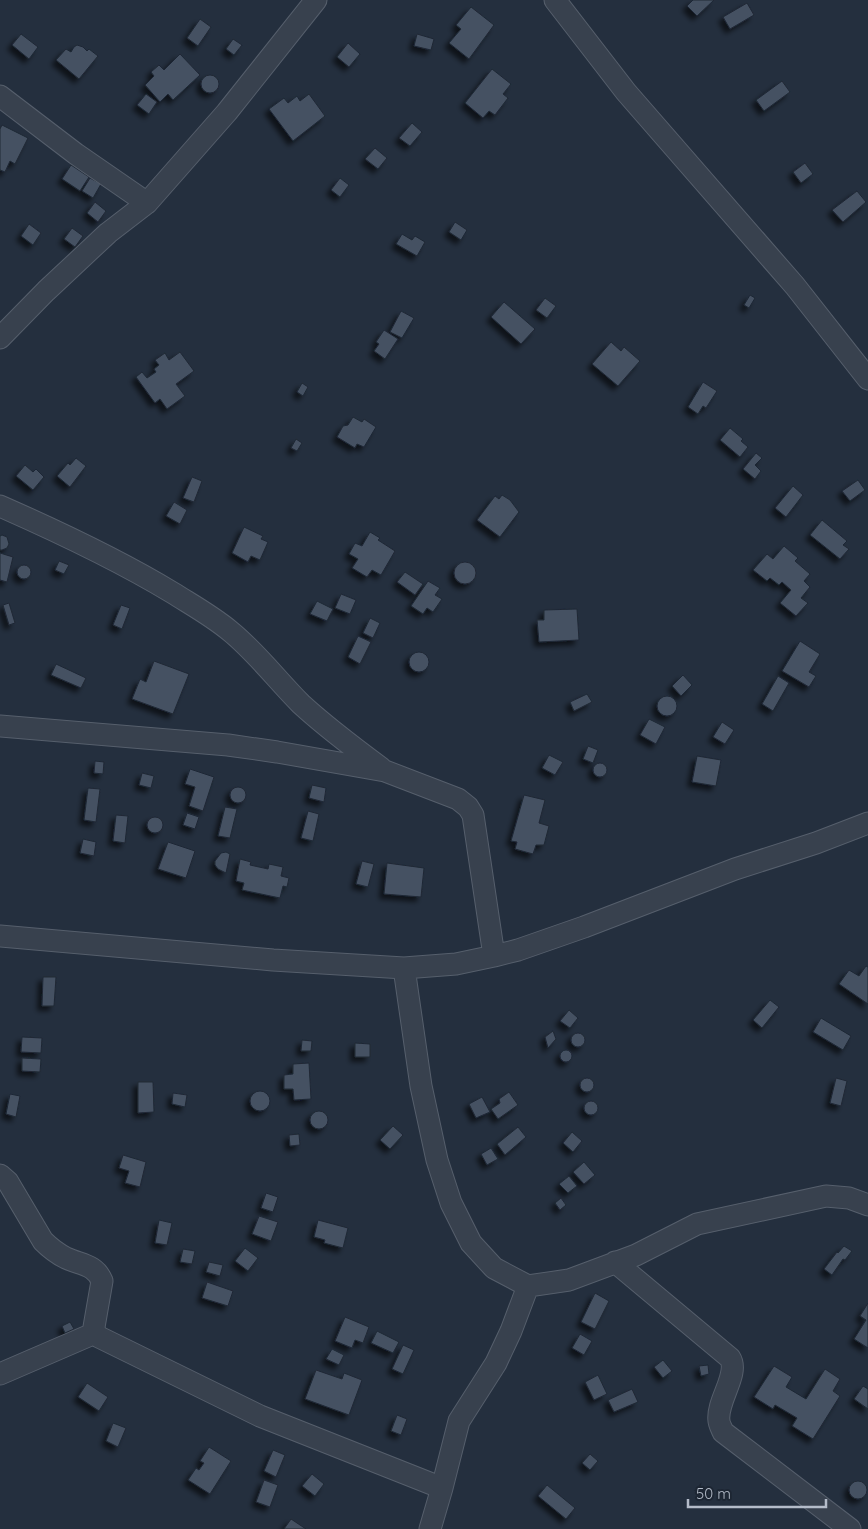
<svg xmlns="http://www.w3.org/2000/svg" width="868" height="1529" font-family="Quicksand,sans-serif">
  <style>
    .building { fill: #455162; stroke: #1f2835; filter: url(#shadow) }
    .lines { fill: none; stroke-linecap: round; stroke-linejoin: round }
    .street-casing { stroke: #565f6c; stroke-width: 23 }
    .street { stroke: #38414e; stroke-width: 21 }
  </style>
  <defs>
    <filter id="shadow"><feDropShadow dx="-4.5" dy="4.5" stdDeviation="2.5" flood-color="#0009"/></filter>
  </defs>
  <rect width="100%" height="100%" fill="#242f3e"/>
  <!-- building -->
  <path class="building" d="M693 0H714L697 16 687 6Z
    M747 3 754 15 730 29 723 17Z
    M471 7 494 25 469 59 449 43 461 29 456 25Z
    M200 19 211 27 198 46 187 38Z
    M21 34 38 47 29 59 12 45Z
    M417 34 434 39 431 50 414 46Z
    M233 39 242 45 234 55 226 49Z
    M348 43 360 54 349 67 337 57Z
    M77 45 83 47 87 51 89 49 98 56 79 79 56 60 66 49 71 52 74 47Z
    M180 54 200 75 173 100 168 94 160 102 145 85 154 76 151 72 159 65 164 70Z
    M492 69 511 84 503 94 508 98 495 115 489 111 483 118 465 103Z
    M201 84a9 9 0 1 1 18 0a9 9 0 1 1-18 0Z
    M782 81 790 92 764 111 756 100Z
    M146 94 157 102 149 114 137 105Z
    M309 94 325 116 293 141 269 109 284 98 288 103 297 96 300 101Z
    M412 123 422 132 410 146 399 138Z
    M2 125 28 138 15 164 10 161 5 172 0 170V129Z
    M375 148 387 158 378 169 365 159Z
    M805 163 813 174 801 183 793 172Z
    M71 165 89 177 80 191 62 179Z
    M90 178 101 184 93 198 82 191Z
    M340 178 349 185 340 197 331 190Z
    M857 191 866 202 843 222 832 210Z
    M95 202 106 211 98 222 87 213Z
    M455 222 467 230 461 240 449 232Z
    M29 224 41 233 33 245 21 236Z
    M72 228 83 236 75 247 64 239Z
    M402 234 412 240 415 236 425 242 417 256 396 244Z
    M750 295 755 298 749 308 744 305Z
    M545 298 556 306 547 318 536 310Z
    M504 302 535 329 521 344 491 317Z
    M401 311 414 318 402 338 390 332Z
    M384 330 398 339 385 359 374 351 379 344 376 342Z
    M611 342 621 351 624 347 640 361 618 386 592 364Z
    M180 352 194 371 176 384 185 396 167 409 160 399 155 403 136 377 142 372 147 378 156 372 154 369 159 365 155 360 165 353 169 360Z
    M703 382 717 391 706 408 703 406 698 414 688 407Z
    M302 383 308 387 303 396 297 392Z
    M353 417 362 422 364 419 376 427 364 447 357 444 355 448 337 437 343 426 348 425Z
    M730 428 743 439 741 441 748 447 740 457 720 440Z
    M296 439 302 443 297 451 291 448Z
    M756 453 762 458 755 465 761 471 755 479 743 469Z
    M76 458 86 466 70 487 57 476 68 463 70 465Z
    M25 465 33 472 36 469 44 477 33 490 16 476Z
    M192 477 202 481 194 502 183 498Z
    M858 480 865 490 850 501 842 491Z
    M793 486 803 495 786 517 775 508Z
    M502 495 510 500 519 512 500 537 477 520 495 496 499 499Z
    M174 502 187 510 180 524 166 516Z
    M822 520 847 541 843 545 849 549 840 559 810 535Z
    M244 527 263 536 261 539 268 542 260 560 251 556 248 562 232 553Z
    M370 532 380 538 378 540 395 551 381 575 372 570 367 577 352 568 358 559 349 554 355 543 362 546Z
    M2 535 7 537 9 544 7 548 2 550H0V536Z
    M784 546 798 558 795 561 810 574 804 581 810 587 801 598 808 603 796 616 780 603 791 590 782 582 779 585 770 578 767 581 753 570 767 554 773 559Z
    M0 553 13 557 7 582 0 580Z
    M59 561 69 565 64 574 55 570Z
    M454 573a11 11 0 1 1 22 0a11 11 0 1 1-22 0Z
    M17 572a7 7 0 1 1 14 0a7 7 0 1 1-14 0Z
    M405 572 423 584 415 595 397 582Z
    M428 581 440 588 435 595 442 599 433 612 427 608 423 614 411 606Z
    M341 594 356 600 350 614 335 608Z
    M317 601 333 609 327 621 310 614Z
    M9 603 15 623 9 625 3 605Z
    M121 605 130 608 122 629 113 625Z
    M577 609 579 640 539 642 537 620H544V610Z
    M370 618 380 623 373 638 363 633Z
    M358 636 371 642 360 664 348 657Z
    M800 641 820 654 809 672 816 676 809 687 782 671Z
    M409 662a10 10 0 1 1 20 0a10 10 0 1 1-20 0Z
    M154 661 189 674 173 714 132 699 140 679 146 682Z
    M56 664 86 678 81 688 51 675Z
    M683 675 692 685 681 696 672 686Z
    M778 676 789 683 773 711 762 704Z
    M587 694 592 702 574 711 570 702Z
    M657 706a10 10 0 1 1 20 0a10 10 0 1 1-20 0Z
    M649 719 665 727 656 744 640 735Z
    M722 722 734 730 725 744 713 737Z
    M588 746 598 750 593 763 583 759Z
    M549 755 563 762 555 775 542 768Z
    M697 756 721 760 716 786 692 782Z
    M95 761 104 762 103 774 94 773Z
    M593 770a7 7 0 1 1 14 0a7 7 0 1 1-14 0Z
    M190 769 214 777 203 811 189 806 195 787 185 784Z
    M142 773 154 776 151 788 139 785Z
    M312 785 326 788 324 802 309 798Z
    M230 795a8 8 0 1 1 16 0a8 8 0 1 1-16 0Z
    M88 788 100 789 96 822 84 820Z
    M524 795 545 800 539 823 549 826 544 845H536L533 854 515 849 517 842 511 841Z
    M225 807 237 809 230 838 218 836Z
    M308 811 319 814 313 841 301 838Z
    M187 813 199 817 195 829 183 825Z
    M116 815 128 816 125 843 113 841Z
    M147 825a8 8 0 1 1 16 0a8 8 0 1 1-16 0Z
    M83 839 96 842 94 856 80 853Z
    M168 842 195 851 186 878 158 869Z
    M226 852 230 854 226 873 218 869 215 865V861L221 853Z
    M240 859 251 862 250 865 268 869 269 864 283 867 281 876 289 878 287 887 283 886 280 898 242 890 244 883 236 881Z
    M362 861 374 864 368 887 356 884Z
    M387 863 424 868 421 897 384 894Z
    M866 966 868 967V1004L839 984 849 970 859 976Z
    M43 977H56L54 1006H42Z
    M770 1000 779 1007 762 1028 753 1020Z
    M569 1010 578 1018 570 1028 560 1021Z
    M821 1018 851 1036 843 1050 813 1032Z
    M553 1031 556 1039 548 1048 545 1037Z
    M571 1040a7 7 0 1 1 14 0a7 7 0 1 1-14 0Z
    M22 1037 42 1038 41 1053 21 1052Z
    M302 1040 312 1041 311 1051H301Z
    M355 1043 370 1044V1057H355Z
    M560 1056a6 6 0 1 1 12 0a6 6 0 1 1-12 0Z
    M22 1058 41 1059 40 1072 22 1071Z
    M309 1063 311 1099 294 1100 293 1089H284V1075L293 1074V1064Z
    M580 1085a7 7 0 1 1 14 0a7 7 0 1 1-14 0Z
    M836 1078 847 1081 841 1106 830 1103Z
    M138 1082H153L154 1112 138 1113Z
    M250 1101a10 10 0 1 1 20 0a10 10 0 1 1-20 0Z
    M509 1092 518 1105 498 1119 491 1109 500 1103 499 1099Z
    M173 1093 187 1095 185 1107 172 1104Z
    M10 1094 20 1096 16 1117 6 1114Z
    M482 1097 490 1112 476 1118 469 1104Z
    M584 1108a7 7 0 1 1 14 0a7 7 0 1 1-14 0Z
    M310 1120a9 9 0 1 1 18 0a9 9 0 1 1-18 0Z
    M393 1126 403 1135 390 1149 380 1140Z
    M518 1127 526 1137 505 1155 497 1144Z
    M572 1132 582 1141 573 1152 563 1143Z
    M299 1134 300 1145 290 1146 289 1135Z
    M491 1148 498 1159 487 1165 481 1154Z
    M123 1155 146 1162 140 1187 125 1183 129 1171 119 1168Z
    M584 1162 595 1175 584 1184 573 1172Z
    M569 1176 577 1186 568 1193 559 1184Z
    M266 1193 278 1197 273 1212 261 1208Z
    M561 1198 566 1205 560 1210 555 1203Z
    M259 1216 278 1222 271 1241 252 1234Z
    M159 1220 172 1223 167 1245 155 1243Z
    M318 1220 348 1228 343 1248 324 1243 325 1240 314 1237Z
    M844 1246 852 1251 845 1260 843 1259 832 1275 824 1269 837 1252 838 1253Z
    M245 1248 258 1258 248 1271 235 1261Z
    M183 1249 195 1251 192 1264 180 1262Z
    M209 1262 223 1265 220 1276 206 1272Z
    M207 1282 233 1291 228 1306 202 1298Z
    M595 1293 609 1301 595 1329 581 1322Z
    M868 1303V1348L854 1339 866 1320 860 1316Z
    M345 1317 369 1327 363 1343 355 1340 352 1348 335 1341Z
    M70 1322 74 1329 65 1333 62 1326Z
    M377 1331 399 1342 393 1353 371 1343Z
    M580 1334 592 1341 584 1355 572 1348Z
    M403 1345 414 1350 403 1374 392 1369Z
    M332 1349 344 1355 339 1365 326 1359Z
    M663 1360 672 1371 663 1378 654 1367Z
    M708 1365 709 1374 701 1376 699 1366Z
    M774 1366 792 1377 786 1387 806 1399 825 1369 840 1379 833 1391 840 1396 813 1439 792 1426 797 1418 775 1405 773 1409 754 1397Z
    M316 1370 342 1379 344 1373 362 1380 349 1415 305 1399Z
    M598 1375 607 1394 594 1400 585 1382Z
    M87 1383 108 1397 99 1411 78 1397Z
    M863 1386 868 1389V1409L854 1399Z
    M632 1389 638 1402 614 1412 608 1400Z
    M397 1415 407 1419 401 1435 391 1431Z
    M113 1423 126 1428 118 1447 106 1441Z
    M209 1447 231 1461 210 1494 188 1480 196 1468 199 1470 204 1463 200 1461Z
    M273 1450 285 1455 276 1477 264 1471Z
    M590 1454 598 1461 590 1470 582 1463Z
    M312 1474 324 1484 315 1496 302 1486Z
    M264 1480 278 1485 270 1507 256 1502Z
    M849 1490a9 9 0 1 1 18 0a9 9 0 1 1-18 0Z
    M547 1485 575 1508 566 1519 538 1496Z
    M291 1519 306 1529H284Z"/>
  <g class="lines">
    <!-- street casing -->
    <g class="street-casing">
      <path id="street" d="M555 0 626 92 795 286 868 379
        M0 96 76 154 147 203
        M0 338 46 291 108 233 147 203 227 112 316 0
        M0 506C59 532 117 559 173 593 192 605 212 616 230 631 256 652 277 680 301 704 326 727 354 748 381 768
        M0 726 228 745 277 752 385 771 458 799 468 807 473 815 494 956
        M0 936 273 960 404 968 456 964 494 956 518 950 584 927 735 869 816 843 868 823
        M404 968 421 1086 437 1160 451 1203 471 1243 494 1268 528 1286 569 1280 636 1255 697 1224 826 1196 849 1198 868 1205
        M0 1175 8 1182 43 1241C50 1248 58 1254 66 1258 81 1265 95 1264 102 1281L94 1327 95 1333 99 1337 260 1416 442 1488
        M615 1262 730 1358C740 1374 716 1401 719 1421 719 1424 722 1429 723 1432L850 1529
        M0 1374 95 1333
        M430 1529 442 1488 459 1421 496 1363 511 1331 528 1286"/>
    </g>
    <!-- street -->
    <use href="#street" class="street"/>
  </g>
  <!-- scale -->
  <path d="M688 1499v8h138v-8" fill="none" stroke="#b4bcc9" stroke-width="2.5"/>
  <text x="696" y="1499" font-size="15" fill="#b4bcc9" stroke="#1d2633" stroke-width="4" paint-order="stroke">50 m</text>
</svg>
